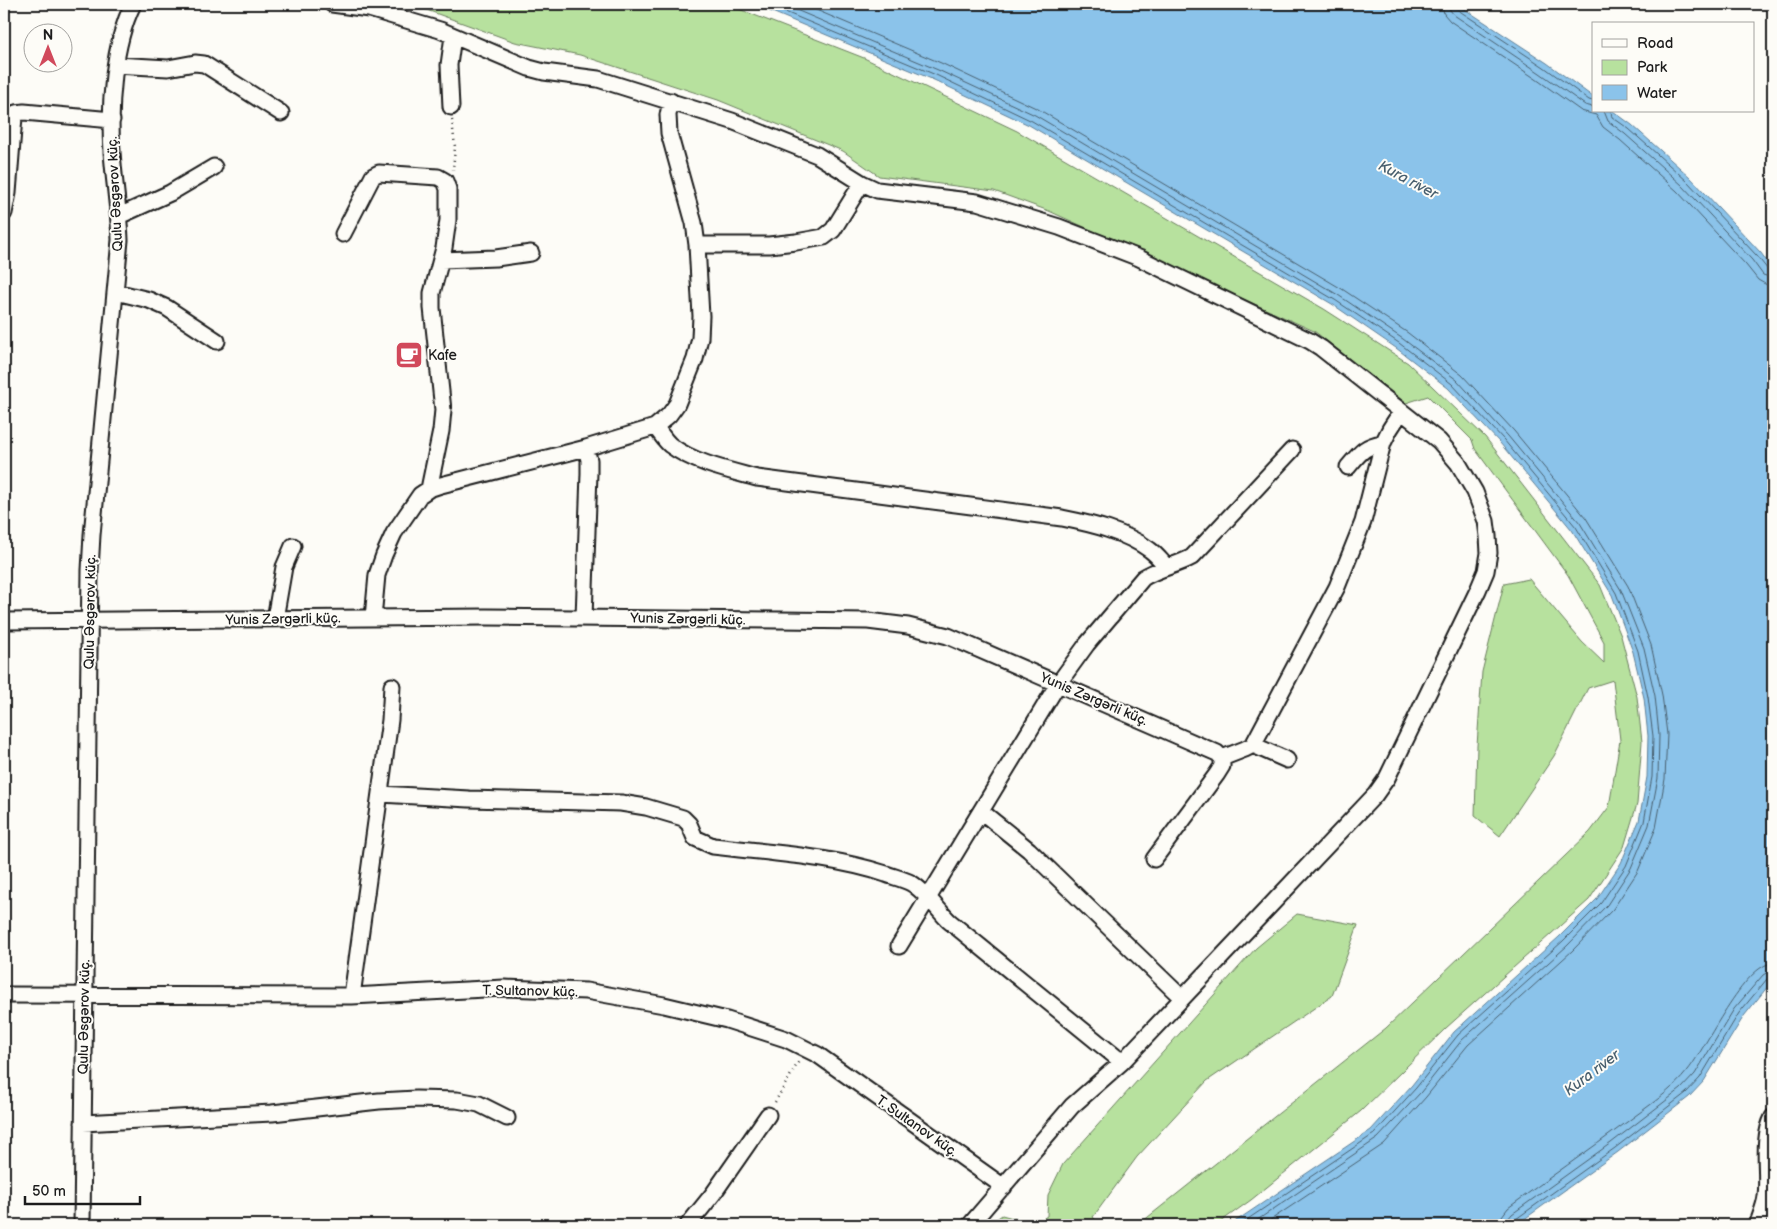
<svg xmlns="http://www.w3.org/2000/svg" width="1777" height="1229" font-family="'Balsamiq Sans',sans-serif">
  <style>
    .green { fill: #b7e19e; stroke: #6a7e5d }
    .water { fill: #8bc3ea; stroke: #5f8098 }
    .lines { fill: none; stroke-linecap: round; stroke-linejoin: round }
    .shore { stroke: #485f6e; stroke-width: 1 }
    .minor-casing { stroke: #1c1c1c; stroke-width: 19 }
    .path { stroke: #1c1c1c; stroke-width: 2.5; stroke-dasharray: 1 4; stroke-linecap: butt }
    .minor { stroke: #fdfcf7; stroke-width: 15 }
    .labels { text-anchor: middle; dominant-baseline: central; stroke-width: 4; stroke-linejoin: round; paint-order: stroke }
    .street-label { font-size: 14px; fill: #1c1c1c; stroke: #fdfcf7 }
    .poi-label { font-size: 14px; fill: #1c1c1c; stroke: #fdfcf7; text-anchor: start }
    .water-label { font-size: 15px; font-style: italic; fill: #485f6e; stroke: #fdfcf7 }
  </style>
  <rect width="100%" height="100%" fill="#fdfcf7"/>
  <filter id="ink" filterUnits="userSpaceOnUse"><feTurbulence type="fractalNoise" baseFrequency=".02" numOctaves="2"/><feDisplacementMap in="SourceGraphic" scale="10" xChannelSelector="R" yChannelSelector="G"/><feConvolveMatrix kernelMatrix="1 2 1 2 8 2 1 2 1" color-interpolation-filters="sRGB"/></filter>
  <g filter="url(#ink)">
    <!-- green -->
    <path class="green" d="M410 4H726L864 58 1017 131 1324 309 1408 363 1485 437 1600 585 1621 636 1637 697 1642 742 1637 804 1624 847 1589 900 1446 1028 1361 1111 1251 1200 1216 1225H1138L1386 1028 1590 832 1609 807 1620 740 1613 680 1588 688 1554 756 1500 836 1475 816 1477 746 1482 672 1504 584 1529 579 1582 642 1604 663V642L1568 575 1475 449 1472 440 1428 396 1406 403 1314 331 1049 211 994 191 879 176 843 151 718 100 580 55 515 42Z
      M1297 914 1358 925 1332 996 1207 1081 1137 1157 1093 1217 1100 1225H988L1002 1215 1034 1224 1047 1216 1048 1195 1063 1164 1256 948Z"/>
    <!-- water -->
    <path class="water" d="M753 4H1457L1547 63 1593 97V111H1613L1632 125 1690 177 1761 253 1773 270V980L1744 1016 1704 1081 1689 1097 1618 1152 1516 1225H1230L1371 1130 1412 1085 1454 1032 1559 937 1597 899 1621 863 1639 821 1647 777 1648 736 1644 698 1633 652 1612 595 1572 530 1500 443 1448 388 1396 348 1332 304 1029 125 934 80Z"/>
    <g class="lines">
      <!-- shore -->
      <path class="shore" d="M766 4 936 75 1032 121 1335 300 1399 343 1452 384 1504 440 1576 527 1616 593 1638 651 1648 697 1653 736 1652 777 1644 822 1626 866 1601 903 1563 941 1458 1035 1416 1088 1374 1134 1239 1225
        M782 4 938 70 1035 115 1338 295 1403 339 1457 380 1508 436 1580 523 1621 590 1644 648 1655 696 1659 735 1658 778 1649 825 1631 868 1607 905 1567 946 1462 1040 1421 1092 1378 1138 1250 1225
        M802 4 941 63 1038 109 1342 289 1408 333 1462 375 1514 431 1586 518 1628 586 1651 645 1662 695 1667 734 1665 779 1656 828 1638 871 1613 909 1572 951 1468 1045 1426 1097 1384 1144 1263 1225
        M1442 4 1444 14 1450 21 1536 79 1581 111 1596 115 1603 127 1620 140 1677 191 1746 265 1758 280 1765 284 1773 286
        M1449 4 1450 10 1454 15 1540 73 1585 105 1593 107
        M1455 4 1458 10 1544 67 1589 100 1593 101
        M1604 111 1608 121 1625 134 1682 185 1752 260 1763 275 1773 278
        M1611 111 1612 117 1629 129 1687 181 1757 256 1768 270 1773 272
        M1500 1225 1502 1216 1508 1208C1547 1179 1588 1151 1627 1122 1648 1106 1672 1091 1688 1070 1706 1048 1744 964 1773 963
        M1508 1225V1219L1512 1214 1611 1143 1681 1089 1695 1074 1734 1009 1763 975 1768 972 1773 971
        M1514 1225 1516 1219 1615 1148 1686 1093 1700 1078 1739 1013 1767 979 1773 977"/>
      <!-- minor casing -->
      <g class="minor-casing">
        <path id="minor" d="M332 4 369 9 440 30 529 68 544 72 598 79 732 121 817 155 862 183 877 190 977 202 1059 227 1139 258 1310 341 1321 348 1439 441 1458 463 1475 492 1486 521 1488 536 1489 553 1486 571 1478 590 1387 778 1375 795 1122 1062 1072 1106 970 1225
          M116 65 168 68 195 63 204 64 281 113
          M451 107 449 65 453 36
          M4 213 8 193 14 117 16 113 24 112 112 120
          M119 216 170 193 214 167
          M343 234 373 176 379 173 438 177 445 181 448 189V220L444 248 432 293V308L443 410 441 431 429 489
          M697 245H769L796 242 824 237 833 230 862 183
          M441 260 496 258 531 253
          M116 292 149 300 167 308 217 341
          M655 427C660 432 664 440 670 445 694 463 727 470 757 478L1062 518C1092 524 1126 532 1150 550 1157 555 1162 562 1167 567
          M1348 467C1360 453 1364 446 1383 443
          M373 618 377 575 384 555 394 533 420 495 429 489 441 485 586 448 655 427 669 415 677 404 695 359 700 338 701 316 697 245 694 223 669 133 668 115 671 101
          M584 618 589 473V460L586 448
          M275 619 284 567 293 546
          M4 621 486 617 868 621 908 626 948 636 1217 753 1222 758V766L1217 774 1154 859
          M1253 745 1287 760
          M1222 758 1245 749 1253 745 1337 587 1363 522 1383 443 1390 429 1401 412
          M380 794 469 799 621 803 646 807 683 818 689 824 695 838 713 846C770 853 831 856 886 874 894 877 903 879 911 883 925 891 937 909 949 921L1122 1062
          M982 812 1029 850 1182 998
          M899 946 1058 684 1087 644 1143 578C1158 568 1176 566 1192 557L1292 450
          M4 995 352 996 504 988 586 991 664 1005 727 1020 786 1039 818 1055 1004 1187
          M352 996 390 720 392 686
          M83 1123 272 1113 379 1101 416 1099 457 1100 479 1104 507 1118
          M82 1225 90 570 92 535 120 240C119 211 114 181 112 152 109 106 113 45 133 4
          M688 1225 713 1194 768 1115
          M1755 1225 1758 1223C1761 1214 1765 1205 1766 1196 1769 1171 1761 1140 1773 1117"/>
      </g>
      <!-- path -->
      <path class="path" d="M452 120 455 147 453 170
        M775 1102 799 1061"/>
      <!-- minor -->
      <use href="#minor" class="minor"/>
    </g>
  </g>
  <!-- icons -->
  <defs>
    <g id="cafe-square" transform="scale(1.4375)"><rect x="-9" y="-9" width="18" height="18" rx="4" fill="#d1495b" stroke="#fdfcf7"/><path d="M-5.5-4.5H6V0H3Q3 3.5 0 3.5H-2.5Q-5.5 3.5-5.5 0ZM3-3.2v2h1.7v-2ZM-6 4.5H4V6H-6Z" fill="#fff"/></g>
  </defs>
  <g fill-rule="evenodd">
    <use href="#cafe-square" x="409" y="355"/>
  </g>
  <g class="labels">
    <!-- street labels -->
    <g class="street-label">
      <text transform="translate(115 194) rotate(-93)">Qulu Əsgərov küç.</text>
      <text transform="translate(90 612) rotate(-89)">Qulu Əsgərov küç.</text>
      <text transform="translate(283 619) rotate(-1)">Yunis Zərgərli küç.</text>
      <text transform="translate(688 619) rotate(1)">Yunis Zərgərli küç.</text>
      <text transform="translate(1094 699) rotate(23)">Yunis Zərgərli küç.</text>
      <text transform="translate(530 991) rotate(1)">T. Sultanov küç.</text>
      <text transform="translate(84 1017) rotate(-89)">Qulu Əsgərov küç.</text>
      <text transform="translate(917 1126) rotate(35)">T. Sultanov küç.</text>
    </g>
    <!-- poi labels -->
    <g class="poi-label">
      <text x="428" y="355">Kafe</text>
    </g>
    <!-- water labels -->
    <g class="water-label">
      <text transform="translate(1408 180) rotate(28)">Kura river</text>
      <text transform="translate(1592 1073) rotate(-37)">Kura river</text>
    </g>
  </g>
  <!-- margin -->
  <rect width="1777" height="1229" fill="none" stroke="#fdfcf7" stroke-width="20"/>
  <rect x="10" y="10" width="1757" height="1209" fill="none" stroke="#1c1c1c" stroke-width="2" filter="url(#ink)"/>
  <!-- legend -->
  <rect x="1592" y="22" width="162" height="90" fill="#fdfcf7" stroke="#a3a29f"/>
  <rect x="1602" y="39" width="25" height="8" fill="#fdfcf7" stroke="#a3a29f"/>
  <text x="1637" y="48" font-size="15" fill="#1c1c1c">Road</text>
  <rect x="1602" y="60" width="25" height="15" fill="#b7e19e" stroke="#a3a29f"/>
  <text x="1637" y="72" font-size="15" fill="#1c1c1c">Park</text>
  <rect x="1602" y="85" width="25" height="15" fill="#8bc3ea" stroke="#a3a29f"/>
  <text x="1637" y="98" font-size="15" fill="#1c1c1c">Water</text>
  <!-- north arrow -->
  <g transform="translate(48 48)"><circle r="24" fill="#fdfcf7" stroke="#a3a29f"/>
  <path d="M0-4L9 19L0 12L-9 19Z" fill="#d1495b"/>
  <text y="-8" font-size="14" font-weight="bold" text-anchor="middle" fill="#1c1c1c">N</text>
  </g>
  <!-- scale -->
  <path d="M25 1196v8h115v-8" fill="none" stroke="#1c1c1c" stroke-width="2.5"/>
  <text x="32" y="1196" font-size="15" fill="#1c1c1c" stroke="#fdfcf7" stroke-width="4" paint-order="stroke">50 m</text>
</svg>
